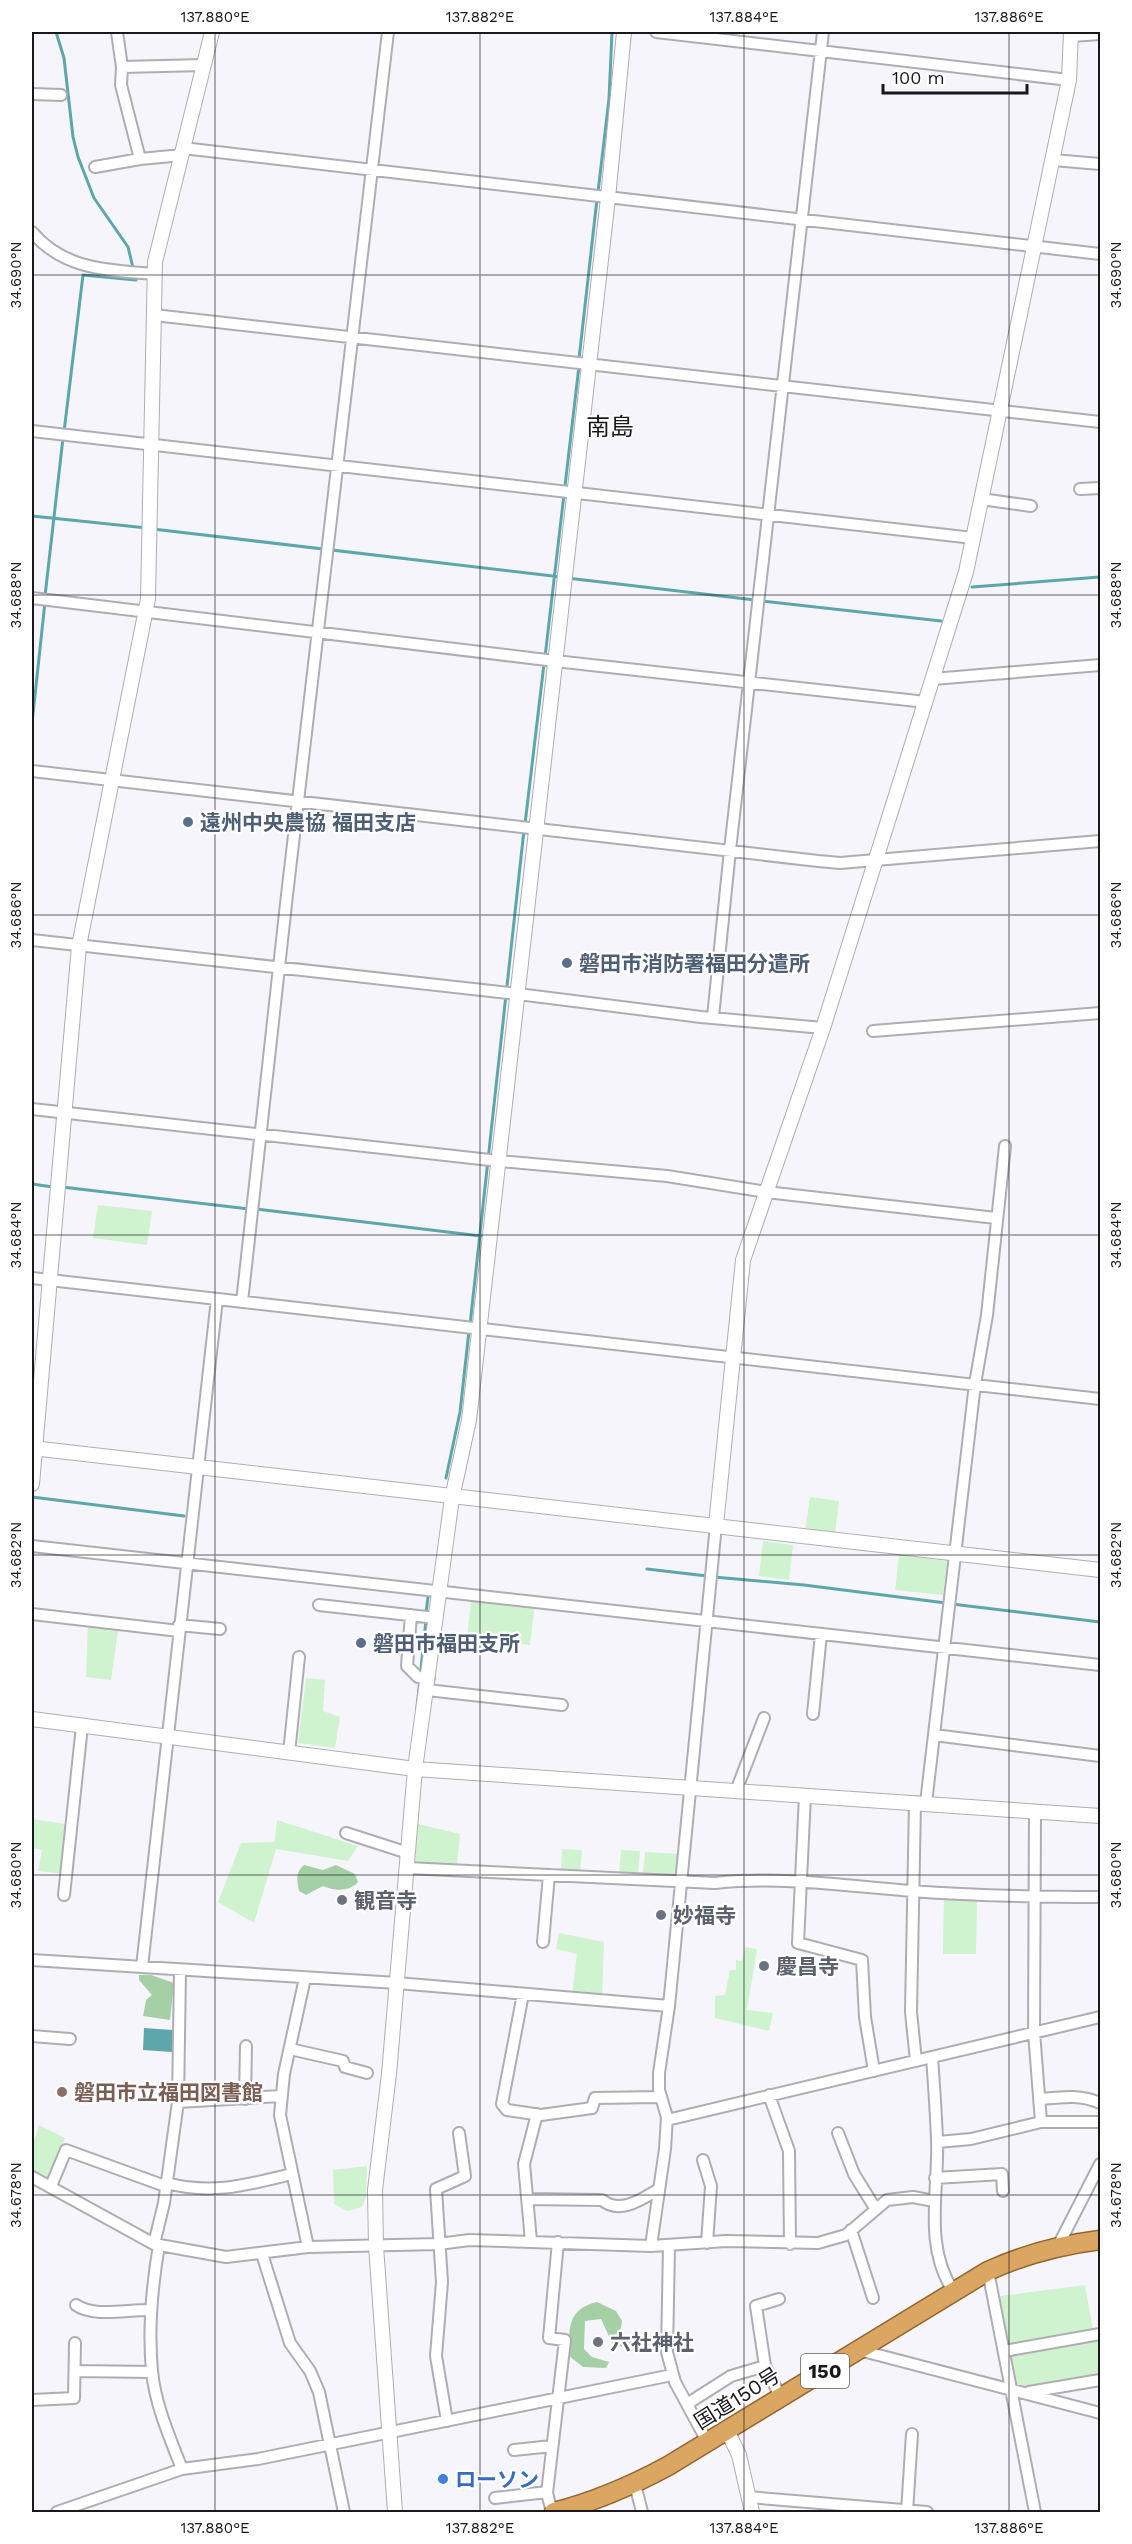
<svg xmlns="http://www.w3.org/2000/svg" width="1132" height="2544" font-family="'Work Sans','Noto Sans JP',sans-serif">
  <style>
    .green { fill: #cef3ce }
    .forest { fill: #a5d0a5 }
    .water { fill: #5ca7aa }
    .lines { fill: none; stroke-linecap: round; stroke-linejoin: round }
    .stream { stroke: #5ca7aa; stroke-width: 3 }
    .minor-casing { stroke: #afadb4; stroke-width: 14 }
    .tertiary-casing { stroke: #afadb4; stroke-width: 16 }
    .trunk-casing { stroke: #91662f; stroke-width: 21 }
    .minor { stroke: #fff; stroke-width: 10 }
    .tertiary { stroke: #fff; stroke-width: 14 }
    .trunk { stroke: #dba662; stroke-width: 18 }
    .ticks { fill: none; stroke: #19191b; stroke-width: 1.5; stroke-opacity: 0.45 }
    .service-dot { fill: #5c6f8a; stroke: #fff; stroke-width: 2 }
    .worship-dot { fill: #6b7280; stroke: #fff; stroke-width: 2 }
    .education-dot { fill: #8d6e63; stroke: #fff; stroke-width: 2 }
    .shop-dot { fill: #3f7fe0; stroke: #fff; stroke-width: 2 }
    .labels { text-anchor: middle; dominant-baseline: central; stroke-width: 4.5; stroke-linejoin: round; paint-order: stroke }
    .shield { fill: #fff; stroke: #5e5e5f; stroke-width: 1.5 }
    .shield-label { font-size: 20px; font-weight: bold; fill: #19191b }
    .service-label { font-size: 21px; font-weight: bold; fill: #4e5e75; stroke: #fff; text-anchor: start }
    .worship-label { font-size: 21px; font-weight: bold; fill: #5b616d; stroke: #fff; text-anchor: start }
    .education-label { font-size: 21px; font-weight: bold; fill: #785e54; stroke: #fff; text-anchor: start }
    .street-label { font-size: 21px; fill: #19191b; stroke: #fff }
    .shop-label { font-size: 21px; font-weight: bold; fill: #366cbe; stroke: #fff; text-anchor: start }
    .quarter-label { font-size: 24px; fill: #19191b; stroke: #fff }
    .neatline { fill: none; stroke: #19191b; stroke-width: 2 }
    .ticks-label { font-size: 15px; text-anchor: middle; fill: #19191b }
  </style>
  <rect width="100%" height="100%" fill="#f7f5fc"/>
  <!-- green -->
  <path class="green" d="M98 1205 152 1211 147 1245 93 1238Z
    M810 1497 839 1501 835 1535 805 1532Z
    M763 1541 793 1545 789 1580 759 1576Z
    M899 1555 947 1561 943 1595 895 1590Z
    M472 1594 535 1602 530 1645 467 1637Z
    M88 1621 119 1624 111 1680 86 1677Z
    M306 1678 325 1680 323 1711 340 1717 335 1748 298 1743Z
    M32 1819 71 1825 66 1874 38 1871 42 1850 32 1848Z
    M277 1820 358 1846 348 1861 276 1849 254 1923 218 1902 241 1843 275 1842Z
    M418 1824 460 1834 457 1865 415 1864Z
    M562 1849 582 1850 580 1873 561 1872Z
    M621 1850 640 1851 638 1874 619 1873Z
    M645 1852 681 1854 679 1878 643 1875Z
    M944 1893 977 1894 976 1954H943Z
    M559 1933 604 1942 602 1997 572 1995 577 1954 556 1949Z
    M745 1947 757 1949 747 2010 773 2013 769 2031 715 2018V1996L725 1995 730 1970H736V1960L742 1961Z
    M39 2125 65 2138 48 2178 32 2172V2147Z
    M367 2166 366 2197 362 2207 347 2211 334 2204 333 2170Z
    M1085 2285 1094 2335 1100 2334V2380L1011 2390 993 2297Z"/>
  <!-- forest -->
  <path class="forest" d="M304 1865 323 1870 336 1865 355 1874 358 1882C349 1892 335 1891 323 1886L306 1895 299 1891C297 1880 295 1873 304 1865Z
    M139 1975H151L174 1983 170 2020 143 2016 146 2000 152 1995 139 1980Z
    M597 2302 616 2311 622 2321 620 2334 633 2342 625 2348 612 2343 601 2319 585 2321 584 2349 592 2357 609 2362 606 2368 583 2367 569 2356C569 2329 567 2309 597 2302Z"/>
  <!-- water -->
  <path class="water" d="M144 2028 173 2030 172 2052 143 2050Z"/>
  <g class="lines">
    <!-- stream -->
    <path class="stream" d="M56 32 64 58 73 137 78 157 94 198 128 247 136 280 83 275 64 432
      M598 192 609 99 612 32
      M579 359 597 199
      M32 516 147 528
      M153 529 561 577
      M567 578 755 600
      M972 587 1100 577
      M45 596 63 438
      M761 601 941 621
      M545 657 579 366
      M32 723 45 602
      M525 824 544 664
      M32 1184 53 1187
      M62 1187 249 1209
      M256 1209 481 1236
      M470 1325 524 830
      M446 1478 460 1412 469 1331
      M32 1497 184 1516
      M647 1569 707 1576
      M714 1577 804 1585 946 1603
      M952 1604 1100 1622
      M426 1613 428 1597
      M417 1708 426 1620"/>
    <!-- minor casing -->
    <g class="minor-casing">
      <path id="minor" d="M117 32 122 67 121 85 140 159
        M656 32 1069 80
        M1072 36 1100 34
        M122 67 204 65
        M32 94 61 95
        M183 148 1100 254
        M1053 160 1100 164
        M95 167 140 159 182 155
        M32 232C64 270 108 270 154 274
        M154 315 1100 422
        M32 431 973 538
        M1080 489 1100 488
        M981 499 1031 506
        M32 598 555 661 926 702
        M933 679 1100 665
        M32 771 818 861 840 863 1100 841
        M32 940 518 994 701 1017 823 1028
        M713 1017 730 850 823 32
        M873 1031 1100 1013
        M32 1109 499 1161 667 1176 766 1192 996 1218
        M32 1278 1100 1399
        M242 1302 287 895 388 32
        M32 1546 1100 1665
        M319 1605 436 1618
        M32 1614 179 1631
        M411 1615 407 1666 418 1677 429 1678
        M179 1625 220 1629
        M427 1690 562 1705
        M813 1714 821 1634
        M934 1735 1100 1756
        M289 1753 299 1657
        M736 1791 764 1718
        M805 1795 798 1943 862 1960 865 2017 874 2071
        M915 1802 911 2012 916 2061
        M926 1803 975 1384 987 1315 1005 1146
        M1035 1812 1034 2032 1041 2122
        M346 1833 408 1853
        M407 1868 715 1883C781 1876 847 1886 912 1891 975 1896 1038 1897 1100 1897
        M64 1895 82 1726
        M543 1942 549 1875
        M32 1960 397 1983 669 2006
        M142 1967 217 1299
        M305 1978 284 2074 280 2115 308 2247
        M523 1994 502 2104 507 2110 541 2115 592 2108 595 2098 661 2097
        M32 2036 70 2039
        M290 2049 343 2061 345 2067 367 2073
        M932 2057C934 2085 936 2112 937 2140 939 2190 923 2247 954 2292
        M769 2095 789 2151 790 2244
        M245 2099 246 2046
        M1040 2099C1061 2097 1081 2094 1100 2103
        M178 2102 281 2096
        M667 2120 1100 2017
        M838 2133 854 2174 875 2208
        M938 2142 971 2139 1041 2122H1100
        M703 2160 711 2186 707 2243
        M32 2177 154 2244 226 2257 308 2247 438 2244 470 2240 651 2246 665 2149 667 2117 659 2090V2073L669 2006 716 1525
        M935 2178 1002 2174 1003 2191
        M166 2183C213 2195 246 2185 292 2174
        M51 2186 66 2150 165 2186
        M527 2199 602 2200C620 2215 642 2199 659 2189
        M851 2230 873 2298
        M531 2241 524 2164 537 2114
        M154 2244 164 2203 178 2102 180 1970
        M159 2245C152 2286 148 2329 152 2371 155 2404 170 2438 182 2469
        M651 2246 726 2241 818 2243 846 2235 887 2200 913 2197 934 2201
        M669 2246 667 2352 675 2382 708 2443
        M1058 2246 1100 2164
        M262 2254 290 2343 310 2371 319 2392 344 2512
        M988 2271 1035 2512
        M779 2299 756 2306 765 2366 781 2398
        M76 2305C94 2318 129 2309 151 2310
        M859 2350 1100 2413
        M1004 2351 1100 2334
        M75 2371 152 2372
        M1029 2392 1100 2380
        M32 2400 74 2398 75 2343
        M687 2404 731 2376 765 2366
        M447 2421 436 2356 442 2282 436 2189 465 2176 459 2133
        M514 2450 552 2446
        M635 2484 642 2512
        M748 2497 927 2512
        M495 2498 547 2492
        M57 2512 182 2469 258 2459 672 2375
        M552 2512 547 2493 565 2340 549 2338 558 2242
        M907 2512 912 2434"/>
    </g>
    <!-- tertiary casing -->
    <g class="tertiary-casing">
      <path id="tertiary" d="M32 1448 1100 1570
        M32 1484 79 946 148 599 155 262 212 32
        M716 1525 743 1260 823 1028 966 572 1069 80 1071 32
        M32 1719 415 1769 1100 1816
        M727 2430 739 2455 752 2512
        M395 2512 376 2246 375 2190 389 2074 415 1769 452 1498 469 1420 608 198 624 32"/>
    </g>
    <!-- trunk casing -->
    <g class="trunk-casing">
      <path id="trunk" d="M554 2512C594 2502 631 2486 668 2466L988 2271C1025 2254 1060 2245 1100 2240"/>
    </g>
    <!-- minor -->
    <use href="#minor" class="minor"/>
    <!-- tertiary -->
    <use href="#tertiary" class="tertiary"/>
    <!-- trunk -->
    <use href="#trunk" class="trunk"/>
  </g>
  <!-- ticks -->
  <path class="ticks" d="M215 32V2512M480 32V2512M744 32V2512M1009 32V2512M32 275H1100M32 595H1100M32 915H1100M32 1235H1100M32 1555H1100M32 1875H1100M32 2195H1100"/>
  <!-- markers -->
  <g class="service-dot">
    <circle cx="188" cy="822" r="6"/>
    <circle cx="567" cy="963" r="6"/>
    <circle cx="361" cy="1643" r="6"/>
  </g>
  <g class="worship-dot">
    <circle cx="342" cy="1900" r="6"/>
    <circle cx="661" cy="1915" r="6"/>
    <circle cx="764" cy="1966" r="6"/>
    <circle cx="598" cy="2342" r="6"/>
  </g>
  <circle class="education-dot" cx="62" cy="2092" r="6"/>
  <circle class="shop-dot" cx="443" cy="2479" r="6"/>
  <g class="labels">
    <!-- shield labels -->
    <rect class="shield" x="801" y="2354" width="48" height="34" rx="4.5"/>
    <g class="shield-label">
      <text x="825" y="2371">150</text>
    </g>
    <!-- service labels -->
    <g class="service-label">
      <text x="200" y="822">遠州中央農協 福田支店</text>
      <text x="579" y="963">磐田市消防署福田分遣所</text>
      <text x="373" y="1643">磐田市福田支所</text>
    </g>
    <!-- worship labels -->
    <g class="worship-label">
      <text x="354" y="1900">観音寺</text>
      <text x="673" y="1915">妙福寺</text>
      <text x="776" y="1966">慶昌寺</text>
      <text x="610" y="2342">六社神社</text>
    </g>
    <!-- education labels -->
    <g class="education-label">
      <text x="74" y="2092">磐田市立福田図書館</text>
    </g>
    <!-- street labels -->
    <g class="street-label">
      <text transform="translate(737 2398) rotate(-32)">国道150号</text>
    </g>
    <!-- shop labels -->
    <g class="shop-label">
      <text x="455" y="2479">ローソン</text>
    </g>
    <!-- quarter labels -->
    <g class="quarter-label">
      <text x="610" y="427">南島</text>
    </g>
  </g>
  <!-- border -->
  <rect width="1132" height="2544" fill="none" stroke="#ffffff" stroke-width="66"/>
  <!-- scale -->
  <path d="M883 84v9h144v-9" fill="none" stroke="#19191b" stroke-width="3"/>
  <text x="892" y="84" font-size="18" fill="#19191b" stroke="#ffffff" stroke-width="4.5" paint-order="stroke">100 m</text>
  <rect x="33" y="33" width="1066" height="2478" class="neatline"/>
  <g class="ticks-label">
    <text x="215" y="22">137.880°E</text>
    <text x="480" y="22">137.882°E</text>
    <text x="744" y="22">137.884°E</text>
    <text x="1009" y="22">137.886°E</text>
    <text transform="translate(16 275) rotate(-90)" y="5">34.690°N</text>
    <text transform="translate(1116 275) rotate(-90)" y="5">34.690°N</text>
    <text transform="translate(16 595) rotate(-90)" y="5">34.688°N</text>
    <text transform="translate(1116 595) rotate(-90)" y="5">34.688°N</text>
    <text transform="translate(16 915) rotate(-90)" y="5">34.686°N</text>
    <text transform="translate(1116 915) rotate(-90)" y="5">34.686°N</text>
    <text transform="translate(16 1235) rotate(-90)" y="5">34.684°N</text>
    <text transform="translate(1116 1235) rotate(-90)" y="5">34.684°N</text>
    <text transform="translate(16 1555) rotate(-90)" y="5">34.682°N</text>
    <text transform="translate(1116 1555) rotate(-90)" y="5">34.682°N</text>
    <text transform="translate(16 1875) rotate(-90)" y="5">34.680°N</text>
    <text transform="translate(1116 1875) rotate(-90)" y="5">34.680°N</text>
    <text transform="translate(16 2195) rotate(-90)" y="5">34.678°N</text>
    <text transform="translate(1116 2195) rotate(-90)" y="5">34.678°N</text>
    <text x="215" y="2533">137.880°E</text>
    <text x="480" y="2533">137.882°E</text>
    <text x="744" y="2533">137.884°E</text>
    <text x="1009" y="2533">137.886°E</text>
  </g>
</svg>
